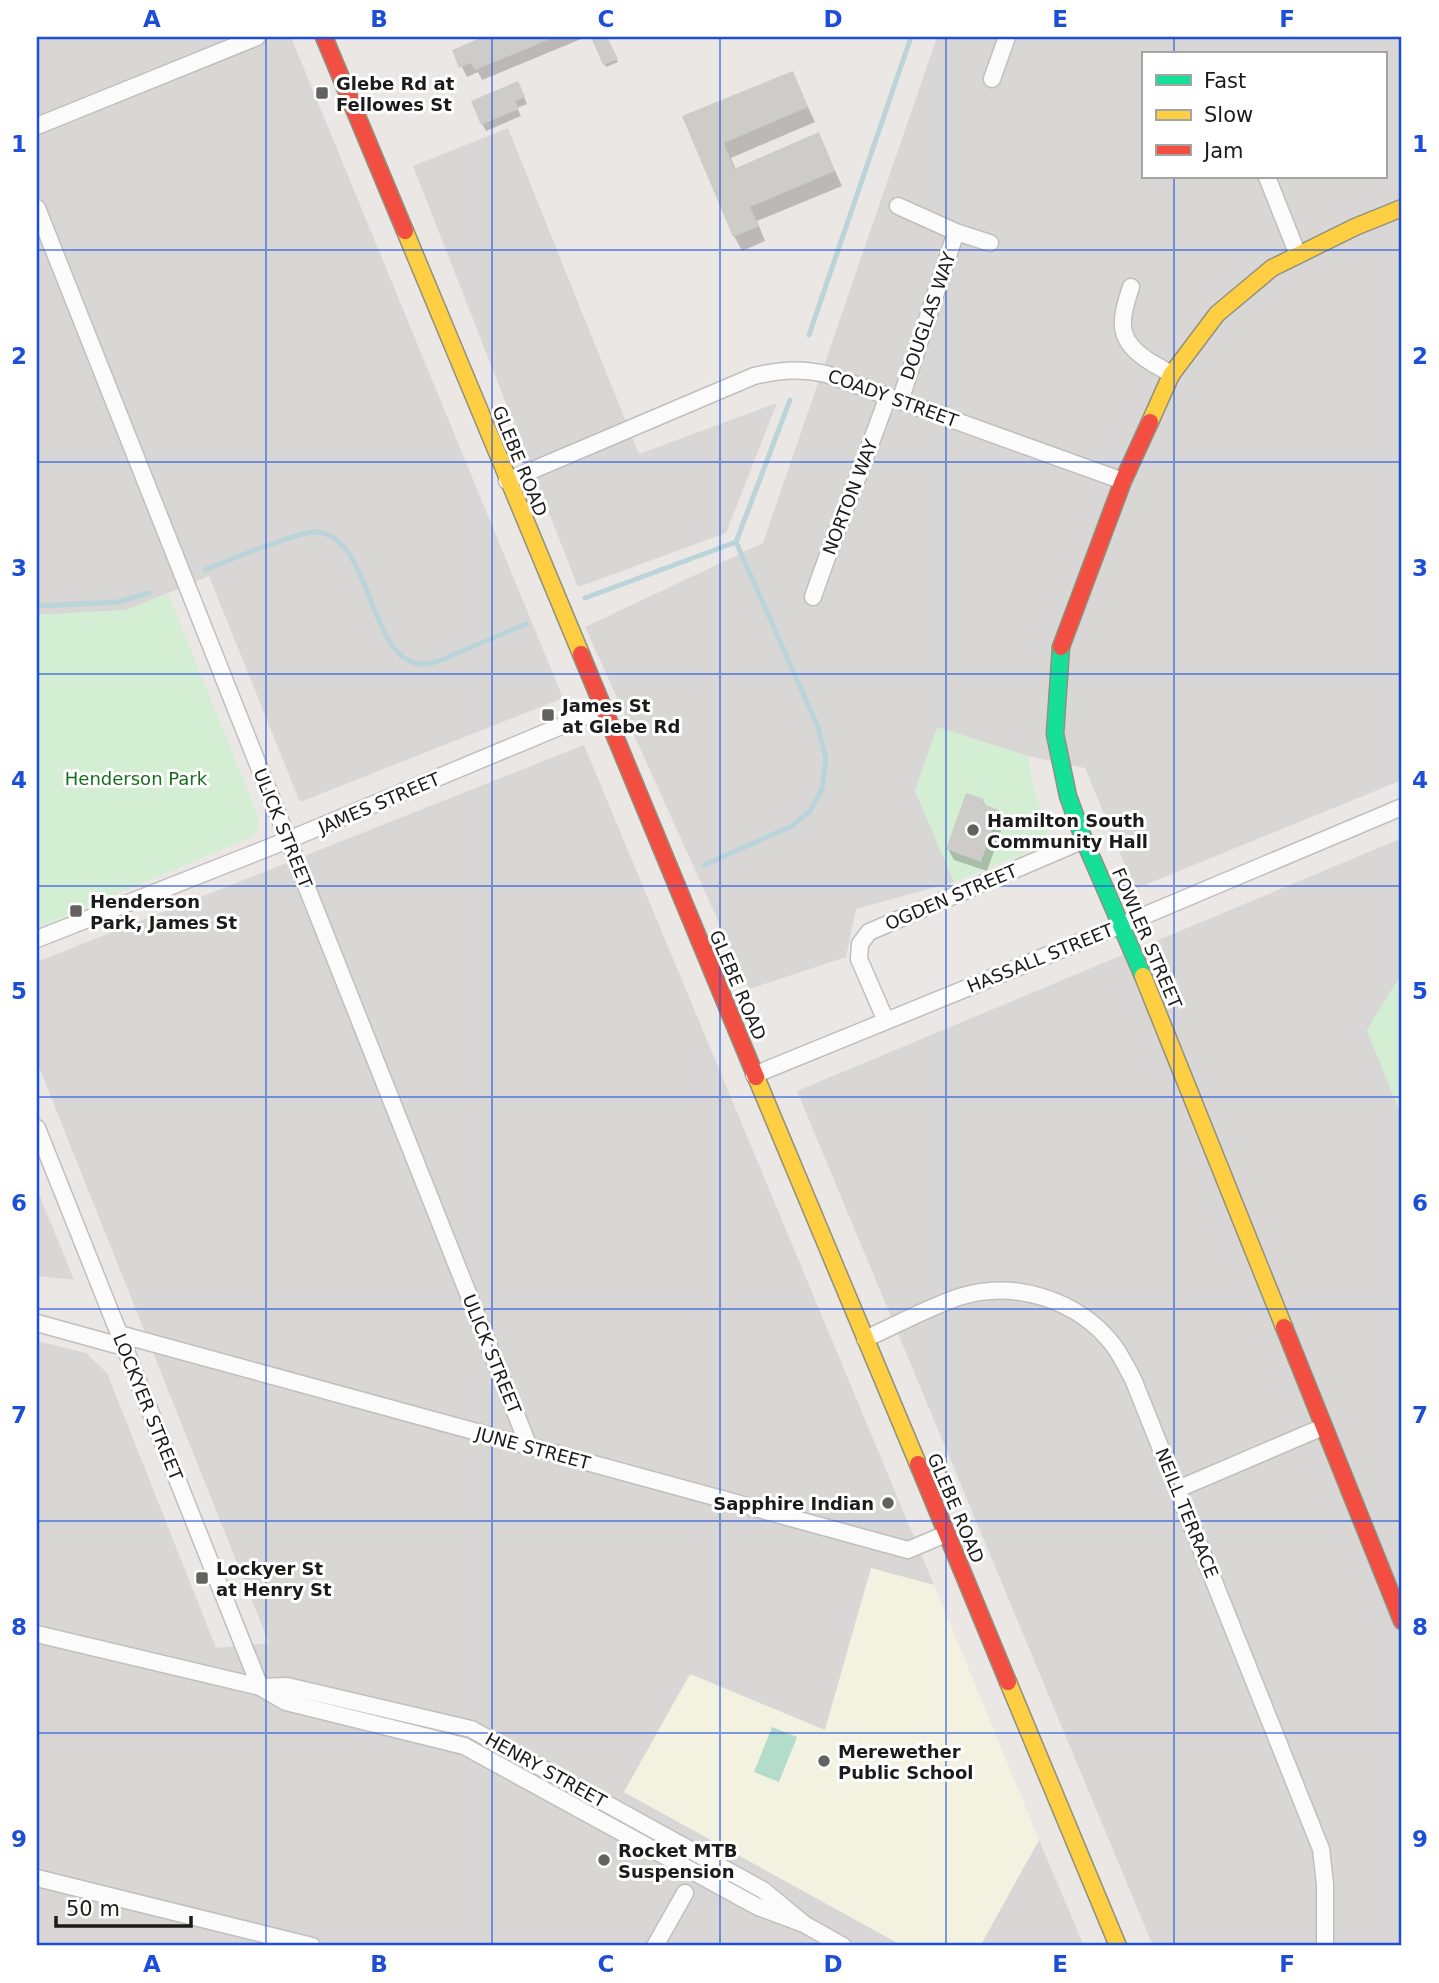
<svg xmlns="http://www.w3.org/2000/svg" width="1439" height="1983" font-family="'DejaVu Sans',sans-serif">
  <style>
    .residential { fill: #d9d7d5; fill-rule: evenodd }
    .education { fill: #f3f1df }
    .park { fill: #d3eed2 }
    .pitch { fill: #b3ddca }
    .shadow { fill: #0003 }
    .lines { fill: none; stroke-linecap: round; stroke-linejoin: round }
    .stream { stroke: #bad4da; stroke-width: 5 }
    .building { fill: #ceccc9 }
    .street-casing { stroke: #c1bfbe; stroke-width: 19 }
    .fast-casing { stroke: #90917e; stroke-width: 19 }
    .slow-casing { stroke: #90917e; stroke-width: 19 }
    .jam-casing { stroke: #90917e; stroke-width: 19 }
    .street { stroke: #fcfbfb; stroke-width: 16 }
    .fast { stroke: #16e098; stroke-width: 16 }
    .slow { stroke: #ffcf43; stroke-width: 16 }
    .jam { stroke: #f24e42; stroke-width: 16 }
    .grid { fill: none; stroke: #1d4ed8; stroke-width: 2; stroke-opacity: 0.55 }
    .poi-dot { fill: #636261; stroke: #fff; stroke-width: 2.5 }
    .labels { text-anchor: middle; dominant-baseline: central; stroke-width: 6; stroke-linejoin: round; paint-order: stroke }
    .poi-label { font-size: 18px; font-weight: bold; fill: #1b1b1b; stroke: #fff; text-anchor: start }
    .street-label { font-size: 18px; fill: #1b1b1b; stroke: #fff }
    .park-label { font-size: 18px; fill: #156e1a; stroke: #fff }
    .neatline { fill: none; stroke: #1d4ed8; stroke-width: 2.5 }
    .grid-label { font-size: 23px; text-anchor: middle; font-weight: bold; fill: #1d4ed8 }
  </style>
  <rect width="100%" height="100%" fill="#eae7e4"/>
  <!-- residential -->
  <path class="residential" d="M37 37H291L563 698 300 802 209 576 127 610 37 615Z
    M937 37H1402V780L1135 889 1085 768 1028 756 916 791 954 882 856 909 846 957 749 989 585 627 763 543ZM1143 54H1385V177H1143Z
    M508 128 639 454 777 403 726 533 578 587 413 166Z
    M584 745 934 1585 871 1569 825 1730 624 1792 903 1946H37V1341L86 1353 107 1373 216 1648 269 1643 37 1062V962Z
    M1400 839 1402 845V974L1367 1030 1402 1117V1946H1153L797 1091Z
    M37 1189 74 1280 37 1276Z
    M1039 1840 1084 1946H980Z"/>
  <!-- education -->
  <path class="education" d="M871 1568 934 1585 1039 1840 980 1946H903L624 1792 690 1674 825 1730Z"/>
  <!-- park -->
  <path class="park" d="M168 594 258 816 259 827 253 836 37 928V615L127 610Z
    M937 727 1028 756 1034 790 1047 826 1046 844 954 882 915 791Z
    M1402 973V1117L1367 1030Z"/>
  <!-- pitch -->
  <path class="pitch" d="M772 1727 797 1737 779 1782 754 1772Z"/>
  <!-- shadow -->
  <path class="shadow" d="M488 37H586L482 80 478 72 467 77 454 51Z
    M608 43 618 62 606 67 598 48Z
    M792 73 815 122 731 158 736 170 818 134 842 186 757 221 765 241 742 251 734 236 685 117Z
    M521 90 527 104 517 108 521 116 486 131 482 124Z
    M983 801 987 807 998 811 1004 822 987 871 954 860 948 849Z"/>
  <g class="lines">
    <!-- stream -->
    <path class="stream" d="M809 335 911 37
      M205 570C225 562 300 530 317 532 376 537 368 678 432 663 442 661 452 655 462 651 483 642 505 633 526 624
      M585 598 736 542
      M37 606 118 602 149 593
      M704 865 792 826 810 811 822 789 826 759 818 727 736 542 790 400"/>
  </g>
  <!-- building -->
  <path class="building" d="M483 37H555L475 70 471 63 459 68 452 50Z
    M591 37H607L618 59 603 65Z
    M793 71 808 107 724 143 734 169 819 132 835 171 750 207 759 226 733 237 682 116Z
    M518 81 525 97 515 101 519 109 481 125 471 101Z
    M966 793 984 799 983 804 999 810 981 862 946 849Z"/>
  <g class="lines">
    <!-- street casing -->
    <g class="street-casing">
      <path id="street" d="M992 79 1007 37
        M37 126 257 37
        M1267 177 1298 255
        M898 206 956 232 990 243
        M37 208 529 1447
        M1131 287C1119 323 1116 341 1152 363 1159 367 1165 370 1171 375
        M900 401 956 232
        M507 481 754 376C779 370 801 368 826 374L1123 481
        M813 597C836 529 864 464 888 396
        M37 939 288 840 602 709
        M886 1021 859 959 860 944 869 932 1084 840
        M754 1075 1141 917 1402 807
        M37 1128 260 1687
        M37 1323 124 1347
        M119 1334 908 1550 946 1534
        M865 1339C896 1325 927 1308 959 1297 1014 1279 1079 1300 1114 1346 1121 1356 1127 1368 1133 1379L1321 1849 1325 1884V1946
        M1178 1489 1323 1427
        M37 1634 260 1687 287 1686 471 1729 763 1890 804 1924
        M260 1687 286 1702 464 1746 758 1907 804 1924 843 1946
        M37 1878 312 1946
        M655 1946 685 1893"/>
    </g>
    <!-- fast casing -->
    <g class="fast-casing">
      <path id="fast" d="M1061 647 1055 734 1068 796 1084 840 1143 976"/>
    </g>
    <!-- slow casing -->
    <g class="slow-casing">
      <path id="slow" d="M405 231 581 654
        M1150 422 1171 375 1217 314 1272 268 1355 227 1402 208
        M1143 976 1284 1327
        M756 1077 918 1464
        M1008 1682 1118 1946"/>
    </g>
    <!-- jam casing -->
    <g class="jam-casing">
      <path id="jam" d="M324 37 405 231
        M1061 647 1123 481 1150 422
        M581 654 756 1077
        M1284 1327 1402 1621
        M918 1464 1008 1682"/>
    </g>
    <!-- street -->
    <use href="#street" class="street"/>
    <!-- fast -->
    <use href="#fast" class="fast"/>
    <!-- slow -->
    <use href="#slow" class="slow"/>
    <!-- jam -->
    <use href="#jam" class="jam"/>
  </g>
  <!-- grid -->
  <path class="grid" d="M266 37V1946M492 37V1946M720 37V1946M946 37V1946M1174 37V54M1174 177V1946M37 250H1402M37 462H1402M37 674H1402M37 886H1402M37 1097H1402M37 1309H1402M37 1521H1402M37 1733H1402"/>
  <!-- markers -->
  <g class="poi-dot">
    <rect x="315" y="86" width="14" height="14" rx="3.5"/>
    <rect x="541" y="708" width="14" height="14" rx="3.5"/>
    <circle cx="973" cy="830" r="7"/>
    <rect x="69" y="904" width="14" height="14" rx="3.5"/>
    <circle cx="888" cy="1503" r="7"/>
    <rect x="195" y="1571" width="14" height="14" rx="3.5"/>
    <circle cx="824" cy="1761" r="7"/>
    <circle cx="604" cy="1860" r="7"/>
  </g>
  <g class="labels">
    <!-- poi labels -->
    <g class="poi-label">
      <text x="336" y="83">Glebe Rd at<tspan x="336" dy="21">Fellowes St</tspan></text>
      <text x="562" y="705">James St<tspan x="562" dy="21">at Glebe Rd</tspan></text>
      <text x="987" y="820">Hamilton South<tspan x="987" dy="21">Community Hall</tspan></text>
      <text x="90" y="901">Henderson<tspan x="90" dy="21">Park, James St</tspan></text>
      <text x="874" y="1503" text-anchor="end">Sapphire Indian</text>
      <text x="216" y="1568">Lockyer St<tspan x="216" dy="21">at Henry St</tspan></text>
      <text x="838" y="1751">Merewether<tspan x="838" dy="21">Public School</tspan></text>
      <text x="618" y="1850">Rocket MTB<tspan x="618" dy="21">Suspension</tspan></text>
    </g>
    <!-- street labels -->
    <g class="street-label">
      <text transform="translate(928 316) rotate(-71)">DOUGLAS WAY</text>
      <text transform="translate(893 398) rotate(20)">COADY STREET</text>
      <text transform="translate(520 461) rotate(68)">GLEBE ROAD</text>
      <text transform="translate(850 497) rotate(-69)">NORTON WAY</text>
      <text transform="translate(379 803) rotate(-23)">JAMES STREET</text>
      <text transform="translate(283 828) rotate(68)">ULICK STREET</text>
      <text transform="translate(951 897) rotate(-23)">OGDEN STREET</text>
      <text transform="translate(1147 938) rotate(67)">FOWLER STREET</text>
      <text transform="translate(1040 958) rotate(-22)">HASSALL STREET</text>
      <text transform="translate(738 985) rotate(67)">GLEBE ROAD</text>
      <text transform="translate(492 1354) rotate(68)">ULICK STREET</text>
      <text transform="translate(148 1407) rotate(68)">LOCKYER STREET</text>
      <text transform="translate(533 1448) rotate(15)">JUNE STREET</text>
      <text transform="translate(956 1508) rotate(67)">GLEBE ROAD</text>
      <text transform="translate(1187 1513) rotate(68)">NEILL TERRACE</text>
      <text transform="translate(546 1770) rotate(29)">HENRY STREET</text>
    </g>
    <!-- park labels -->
    <g class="park-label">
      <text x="136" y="778">Henderson Park</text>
    </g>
  </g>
  <!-- border -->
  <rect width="1439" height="1983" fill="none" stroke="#ffffff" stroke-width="77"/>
  <!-- legend -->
  <rect x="1142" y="52" width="245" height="126" fill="#ffffff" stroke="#a4a4a4" stroke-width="2"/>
  <rect x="1156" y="75" width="35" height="10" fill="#16e098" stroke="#a4a4a4" stroke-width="2"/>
  <text x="1204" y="88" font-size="21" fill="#1b1b1b">Fast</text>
  <rect x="1156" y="110" width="35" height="10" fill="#ffcf43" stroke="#a4a4a4" stroke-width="2"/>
  <text x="1204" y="122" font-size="21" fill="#1b1b1b">Slow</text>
  <rect x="1156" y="145" width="35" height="10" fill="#f24e42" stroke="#a4a4a4" stroke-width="2"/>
  <text x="1204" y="158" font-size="21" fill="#1b1b1b">Jam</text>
  <!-- scale -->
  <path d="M56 1916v10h135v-10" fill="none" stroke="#1b1b1b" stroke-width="3.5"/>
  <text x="66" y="1916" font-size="21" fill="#1b1b1b" stroke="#ffffff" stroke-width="5" paint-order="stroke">50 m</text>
  <rect x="38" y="38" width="1362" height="1906" class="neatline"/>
  <g class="grid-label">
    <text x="152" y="27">A</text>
    <text x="379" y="27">B</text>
    <text x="606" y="27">C</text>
    <text x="833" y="27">D</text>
    <text x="1060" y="27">E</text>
    <text x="1287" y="27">F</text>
    <text x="19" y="152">1</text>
    <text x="1420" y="152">1</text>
    <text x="19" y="364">2</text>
    <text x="1420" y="364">2</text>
    <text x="19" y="576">3</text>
    <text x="1420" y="576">3</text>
    <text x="19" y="788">4</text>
    <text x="1420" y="788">4</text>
    <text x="19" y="999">5</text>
    <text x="1420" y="999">5</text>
    <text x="19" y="1211">6</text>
    <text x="1420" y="1211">6</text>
    <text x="19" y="1423">7</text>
    <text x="1420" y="1423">7</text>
    <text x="19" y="1635">8</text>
    <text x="1420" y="1635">8</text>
    <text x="19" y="1847">9</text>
    <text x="1420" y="1847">9</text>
    <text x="152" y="1972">A</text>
    <text x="379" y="1972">B</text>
    <text x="606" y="1972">C</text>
    <text x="833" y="1972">D</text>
    <text x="1060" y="1972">E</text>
    <text x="1287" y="1972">F</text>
  </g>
</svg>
